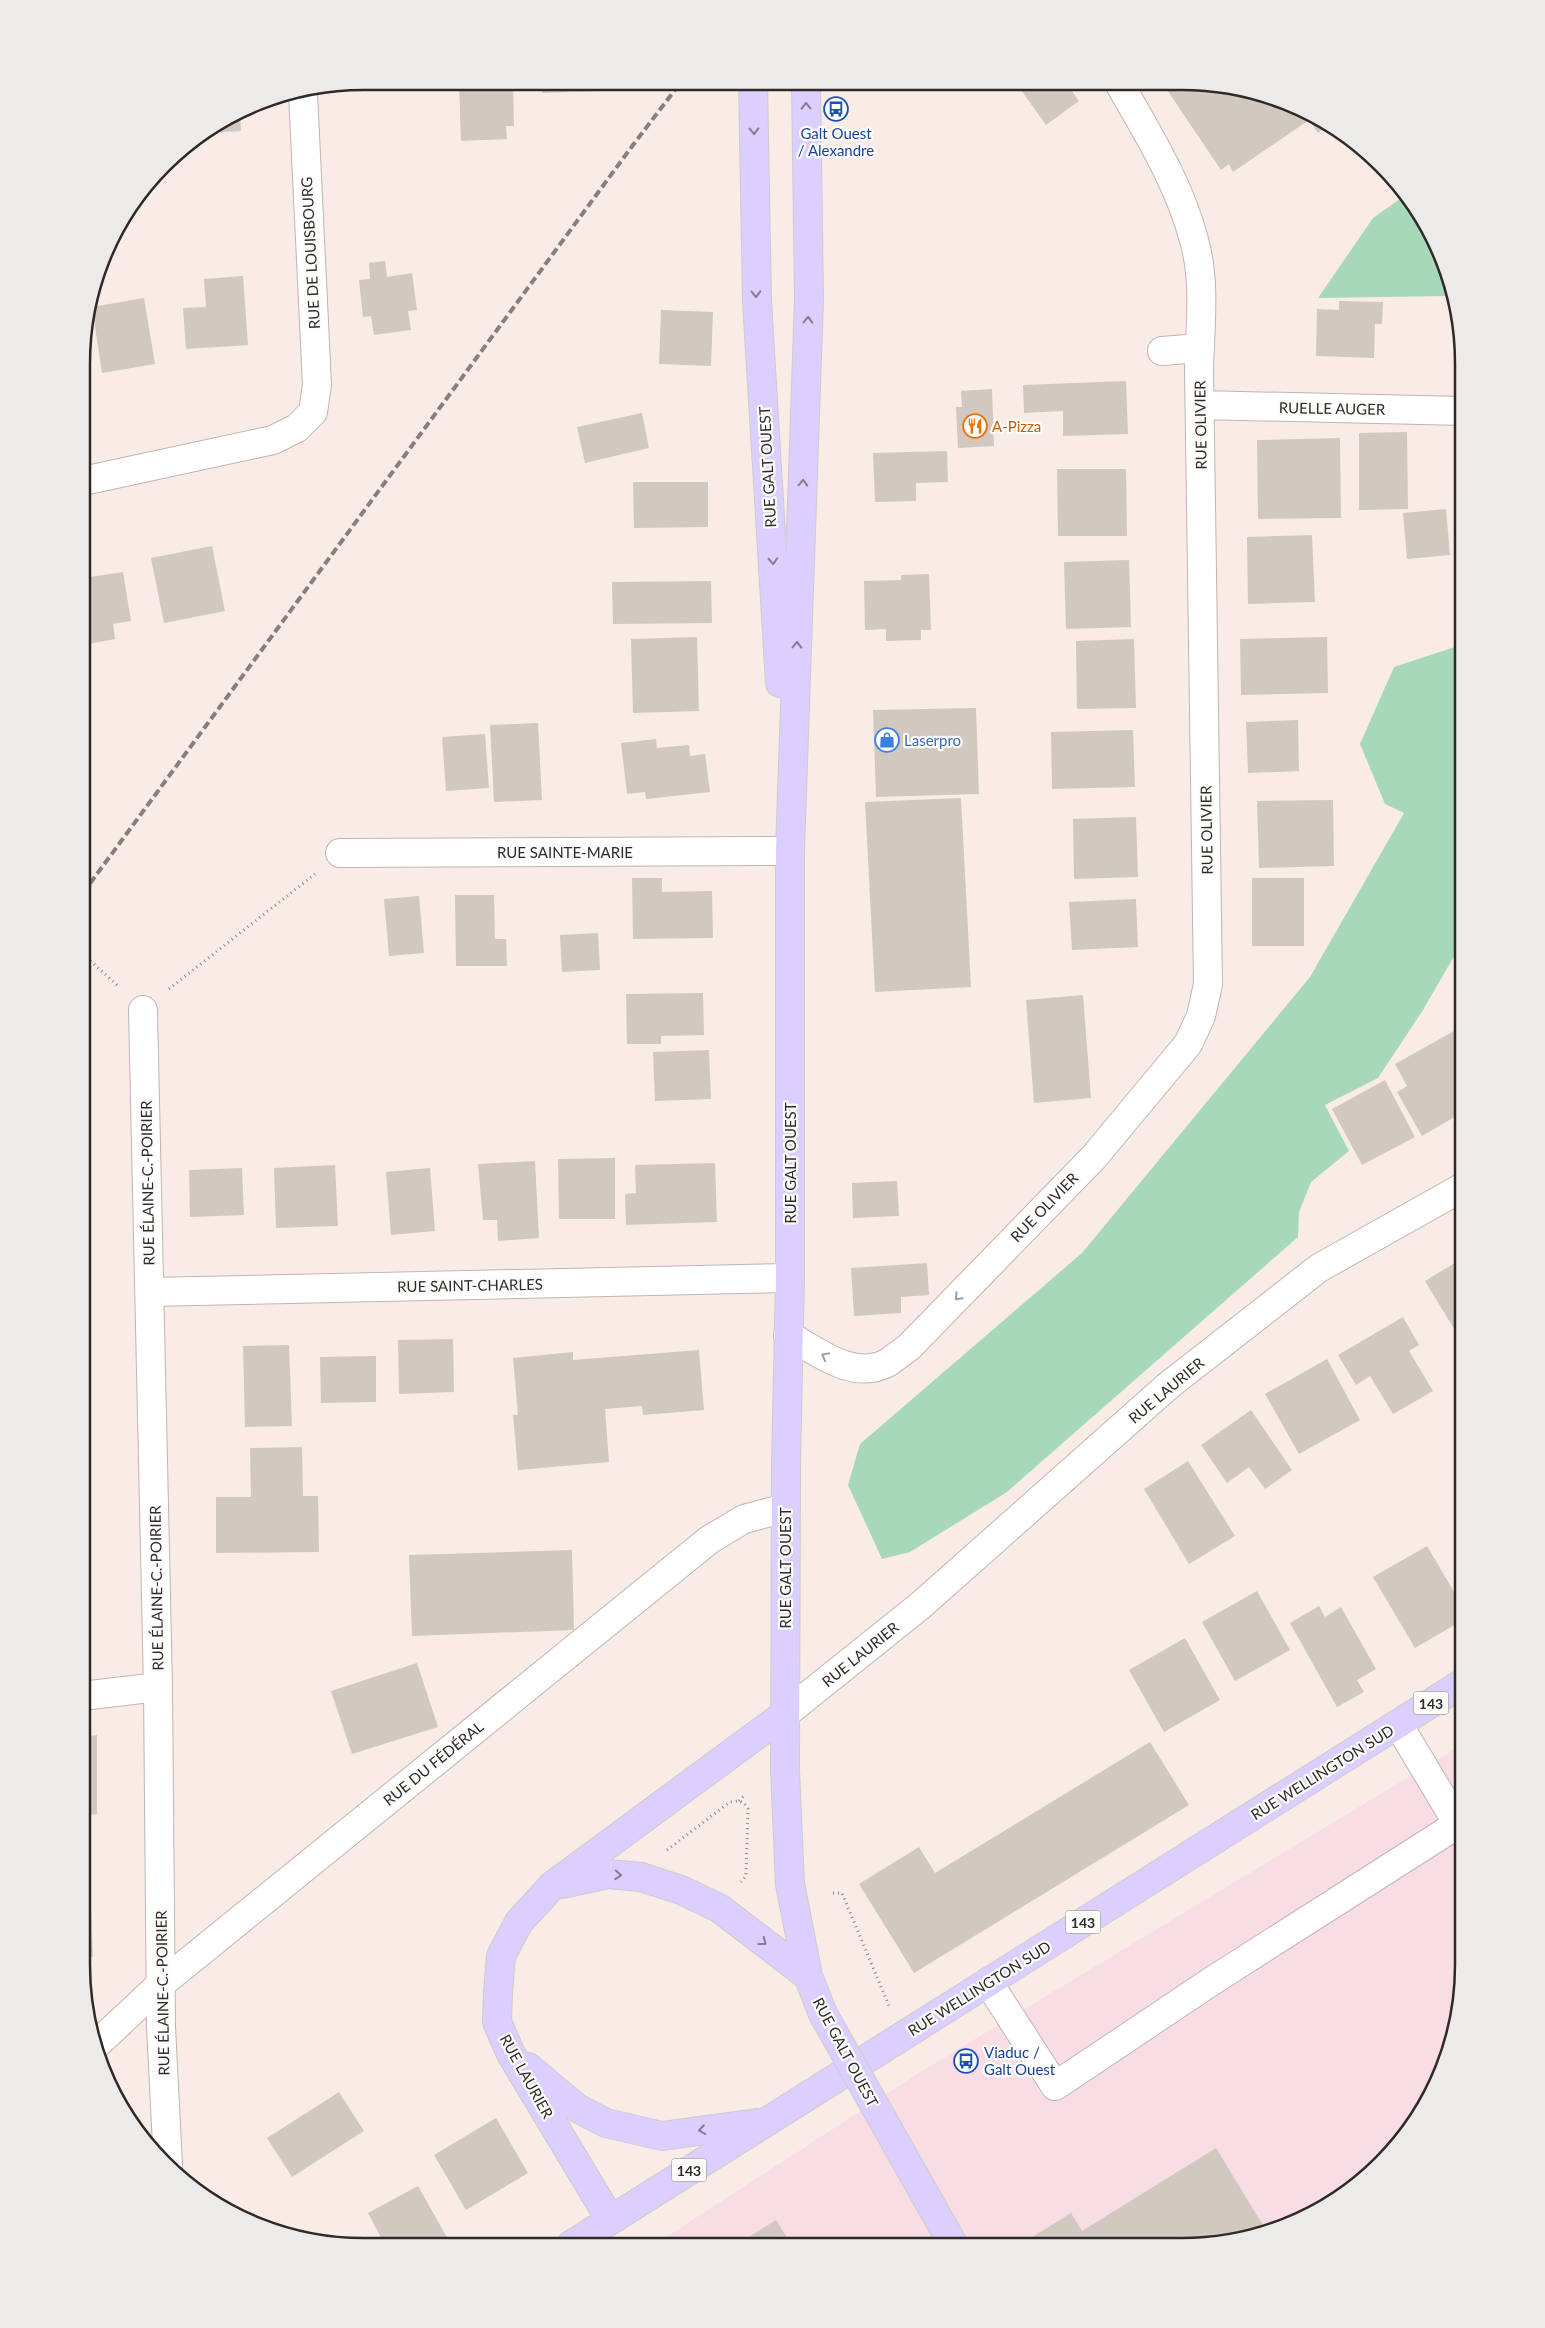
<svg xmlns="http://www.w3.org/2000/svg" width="1545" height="2328" font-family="Lato,sans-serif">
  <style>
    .commercial { fill: #f8dde4 }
    .green { fill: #a8d8ba }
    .building { fill: #d1c8c0 }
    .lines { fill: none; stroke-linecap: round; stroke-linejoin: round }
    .minor-casing { stroke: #c1b4b0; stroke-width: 30 }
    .major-casing { stroke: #cdcccb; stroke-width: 30 }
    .path { stroke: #8e8581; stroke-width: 3; stroke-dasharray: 1 4; stroke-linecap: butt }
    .minor { stroke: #fff; stroke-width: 28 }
    .major { stroke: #dacffe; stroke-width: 28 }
    .rail { stroke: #877f7b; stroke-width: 4; stroke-dasharray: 8 4; stroke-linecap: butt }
    .major-bridge-casing { stroke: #cdcccb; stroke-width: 30; stroke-linecap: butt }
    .major-bridge { stroke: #dacffe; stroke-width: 28 }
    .oneway { stroke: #847c93 }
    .oneway2 { stroke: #a19f9e }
    .labels { text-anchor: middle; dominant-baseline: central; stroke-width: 4.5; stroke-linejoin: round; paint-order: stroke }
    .shield { fill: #fefcfb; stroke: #6d6967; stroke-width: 1 }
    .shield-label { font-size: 14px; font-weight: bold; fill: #2f2a28 }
    .transit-label { font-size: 15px; fill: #164399; stroke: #fefcfb }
    .street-label { font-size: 15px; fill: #2f2a28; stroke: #fefcfb }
    .food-label { font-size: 15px; fill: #c56008; stroke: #fefcfb; text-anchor: start }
    .shop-label { font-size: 15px; fill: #366cbe; stroke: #fefcfb; text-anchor: start }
    .rim { fill: none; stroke: #2f2a28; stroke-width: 2.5 }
  </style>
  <rect width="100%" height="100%" fill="#f9ece7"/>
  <!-- commercial -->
  <path class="commercial" d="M1463 1744V1984L1449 2056 1416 2122 1354 2188 1290 2225 1182 2247 654 2245 922 2071Z"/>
  <!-- green -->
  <path class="green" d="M1407 194 1442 255 1450 296 1318 298 1373 218Z
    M1464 644V939L1423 1010 1378 1078 1325 1105 1349 1151 1311 1182 1299 1212 1298 1237 1007 1492 910 1552 882 1559 848 1485 860 1444 1082 1253 1310 977 1404 813 1385 804 1360 744 1394 667Z"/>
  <!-- building -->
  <path class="building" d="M466 82H513L514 126H506L507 139 461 141 459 84H466Z
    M541 82H599L600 91 542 93Z
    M1016 83H1066L1079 101 1046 125Z
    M1163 84H1219L1290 103 1329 125 1318 133 1309 120 1233 172 1229 164 1221 170Z
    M240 112 241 131 206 133Z
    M385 261 387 277 412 273 417 310 408 311 411 330 374 335 371 316 363 317 359 280 370 279 369 263Z
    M243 276 248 345 186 349 183 308 206 307 204 279Z
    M144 298 155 364 102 373 92 307Z
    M1339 301 1383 302 1382 324H1375L1374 358 1316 356 1317 309 1339 310Z
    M661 310 713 312 711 366 659 364Z
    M1126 381 1128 434 1063 436V411L1024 413 1023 385Z
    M992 389 994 446 958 448 956 407H962L961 391Z
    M642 413 649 448 585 463 577 427Z
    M1407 432 1408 509 1359 510V433Z
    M1340 438 1341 518 1258 519 1257 440Z
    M947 451 948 482 916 483V501L875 502 873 453Z
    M1057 469H1126L1127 536H1058Z
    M633 482H708V527L634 528Z
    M1446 509 1450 555 1407 559 1403 513Z
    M1312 535 1315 602 1248 604 1247 537Z
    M212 546 225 611 164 623 151 558Z
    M1129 560 1131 627 1066 629 1064 562Z
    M123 572 131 621 113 624 115 639 83 645V578Z
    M929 574 931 630H921V640L886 641V629L865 630 864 581 901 580V575Z
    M711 581 712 623 613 624 612 582Z
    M697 637 699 711 633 713 631 639Z
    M1327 637 1328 693 1241 695 1240 639Z
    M1134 639 1136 708 1077 709 1076 641Z
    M976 708 979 794 876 797 873 710Z
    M1298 720 1299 771 1248 773 1246 722Z
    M538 723 542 800 494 802 490 725Z
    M1133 730 1135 787 1052 789 1051 732Z
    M485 734 489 788 446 791 442 737Z
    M656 739 657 748 689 745 690 756 705 754 710 792 646 799 645 792 627 794 621 743Z
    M961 798 971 987 875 992 865 802Z
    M1333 800 1334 866 1259 868 1257 801Z
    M1136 817 1138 877 1074 879 1073 819Z
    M632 878H662V892L712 891 713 938 633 939Z
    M1252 878H1304V946H1252Z
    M455 895H494L495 939H506L507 966H456Z
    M419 896 424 953 389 956 384 899Z
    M1136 899 1138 947 1072 950 1069 902Z
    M598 933 600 970 562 972 560 935Z
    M703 993 704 1035 661 1036V1044H627L626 994Z
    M1083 995 1091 1098 1034 1103 1026 1000Z
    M1464 1008 1463 1030 1454 1013Z
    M1454 1031 1461 1044 1463 1043V1112L1422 1136 1397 1092 1407 1086 1395 1064Z
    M709 1050 711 1099 655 1101 653 1052Z
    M1385 1080 1415 1137 1362 1165 1332 1109Z
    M82 1134H89L88 1190H82Z
    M615 1158V1219H559L558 1159Z
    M535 1161 539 1238 498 1241 497 1220H483L478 1164Z
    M715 1163 717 1222 626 1225 625 1194 636 1193 635 1165Z
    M335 1165 338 1226 276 1228 274 1168Z
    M242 1168 244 1215 190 1217 189 1170Z
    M430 1168 435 1231 391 1235 386 1172Z
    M897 1181 899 1216 853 1218 852 1183Z
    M1463 1258V1341L1462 1342 1425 1281Z
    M927 1263 929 1295 901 1297V1313L854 1316 851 1268Z
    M1403 1317 1419 1345 1409 1351 1433 1391 1393 1414 1370 1376 1356 1385 1338 1355Z
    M453 1339 454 1392 399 1394 398 1340Z
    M289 1345 292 1426 245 1427 243 1346Z
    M699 1350 704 1410 643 1415 642 1406 605 1409 609 1462 518 1470 513 1415H518L513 1358 573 1352V1360Z
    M376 1356V1402L321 1403 320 1357Z
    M1327 1359 1360 1420 1299 1454 1265 1394Z
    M1251 1410 1292 1470 1265 1489 1249 1467 1227 1483 1201 1445Z
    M302 1447 303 1496H318L319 1552 216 1553V1497H251L250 1448Z
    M1188 1461 1235 1536 1189 1564 1144 1489Z
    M1427 1546 1463 1607V1620L1415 1648 1373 1577Z
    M572 1550 574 1630 412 1636 409 1555Z
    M1257 1591 1290 1650 1235 1681 1202 1622Z
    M1319 1606 1325 1617 1341 1607 1376 1669 1357 1680 1364 1692 1337 1707 1290 1623Z
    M1185 1638 1220 1700 1164 1732 1129 1670Z
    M417 1663 438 1727 352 1754 331 1691Z
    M97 1735V1814L81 1816 82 1737Z
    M1150 1742 1189 1805 914 1973 859 1884 919 1847 935 1873Z
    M81 1912H91L93 1957H81Z
    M339 2092 364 2131 292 2177 267 2138Z
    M496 2118 528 2173 466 2210 434 2155Z
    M1216 2148 1266 2230 1182 2247 1023 2246 1021 2244 1071 2213 1082 2231Z
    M418 2186 449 2241 443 2245H385L368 2213Z
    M776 2220 792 2246H734Z"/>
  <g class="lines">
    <!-- minor casing -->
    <g class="minor-casing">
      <path id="minor" d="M1162 351 1200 348
        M1200 405 1464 411
        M83 481 273 440 297 428 313 412 317 385 303 93
        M340 853 790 851
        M143 1010 158 1687 161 2027 168 2165
        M150 1292 790 1278
        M788 1335C817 1351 853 1381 887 1363 895 1358 902 1352 909 1347L1094 1157 1188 1044 1201 1016 1208 984 1199 369C1200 327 1206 282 1194 240 1179 183 1148 134 1119 83
        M82 1696 158 1687
        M785 1714 921 1605 1169 1385 1319 1268 1463 1187
        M1398 1724 1458 1824 1463 1820
        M988 1982 1055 2086 1212 1981 1458 1824
        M97 2044 162 1983 709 1540 744 1519 785 1508"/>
    </g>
    <!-- major casing -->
    <g class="major-casing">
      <path id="major" d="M753 82 757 301 780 683
        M806 83 809 299 790 851V1278L786 1464 785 1770 790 1884 808 1976 823 2014
        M562 1884 608 1874 641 1877 681 1890 719 1908 808 1976
        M528 2067 577 2108 606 2123 662 2136 757 2123
        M610 2219 511 2054 497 2022 498 1992 501 1956 519 1922 553 1885 785 1714
        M571 2245 1463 1683"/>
    </g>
    <!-- path -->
    <path class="path" d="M83 954 119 987
      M169 989 315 874
      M739 1801 746 1794
      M667 1850 730 1802 739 1801 744 1803 748 1809 746 1876 741 1882
      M833 1893H842L889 2006"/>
    <!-- minor -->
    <use href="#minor" class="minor"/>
    <!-- major -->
    <use href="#major" class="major"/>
    <!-- rail -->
    <path class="rail" d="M83 893 633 145 681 82"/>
    <!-- major-bridge casing -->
    <g class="major-bridge-casing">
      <path id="major-bridge" d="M823 2014 954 2246"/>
    </g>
    <!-- major-bridge -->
    <use href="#major-bridge" class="major-bridge"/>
  </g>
  <!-- one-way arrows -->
  <defs><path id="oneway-chevron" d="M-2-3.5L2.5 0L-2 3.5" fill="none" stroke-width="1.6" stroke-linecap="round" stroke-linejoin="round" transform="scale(1.25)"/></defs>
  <g class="oneway">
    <use href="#oneway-chevron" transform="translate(806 106) rotate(-91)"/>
    <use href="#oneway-chevron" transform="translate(754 131) rotate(89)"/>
    <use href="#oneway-chevron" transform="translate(756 294) rotate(89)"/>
    <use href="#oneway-chevron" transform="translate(808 320) rotate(-88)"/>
    <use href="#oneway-chevron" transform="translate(803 483) rotate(-88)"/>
    <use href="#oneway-chevron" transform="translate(773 561) rotate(87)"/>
    <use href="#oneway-chevron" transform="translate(797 645) rotate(-88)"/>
    <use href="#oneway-chevron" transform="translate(618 1875) rotate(4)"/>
    <use href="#oneway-chevron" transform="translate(763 1942) rotate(38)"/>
    <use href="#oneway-chevron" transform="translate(702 2130) rotate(172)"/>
  </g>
  <g class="oneway2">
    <use href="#oneway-chevron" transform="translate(958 1297) rotate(134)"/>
    <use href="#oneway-chevron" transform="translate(825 1356) rotate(-151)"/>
  </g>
  <!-- icons -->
  <defs>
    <g id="bus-ring" transform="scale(1.25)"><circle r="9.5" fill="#fefcfb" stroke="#1a4fb4" stroke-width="1.5"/><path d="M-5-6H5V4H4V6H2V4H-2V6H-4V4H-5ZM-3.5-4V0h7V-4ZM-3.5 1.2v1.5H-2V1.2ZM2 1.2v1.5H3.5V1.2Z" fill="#1a4fb4"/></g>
    <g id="restaurant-ring" transform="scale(1.25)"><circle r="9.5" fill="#fefcfb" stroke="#e8710a" stroke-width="1.5"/><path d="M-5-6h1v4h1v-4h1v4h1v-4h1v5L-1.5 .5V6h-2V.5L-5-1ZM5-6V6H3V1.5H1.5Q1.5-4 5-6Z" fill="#e8710a"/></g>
    <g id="shop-ring" transform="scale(1.25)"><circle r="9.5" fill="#fefcfb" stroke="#3f7fe0" stroke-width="1.5"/><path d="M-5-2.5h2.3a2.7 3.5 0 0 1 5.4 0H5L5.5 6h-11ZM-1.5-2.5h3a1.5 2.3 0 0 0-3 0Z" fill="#3f7fe0"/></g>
  </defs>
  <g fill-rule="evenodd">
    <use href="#bus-ring" x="836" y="109"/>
    <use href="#restaurant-ring" x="975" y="426"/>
    <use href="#shop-ring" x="887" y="740"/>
    <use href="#bus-ring" x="966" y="2061"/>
  </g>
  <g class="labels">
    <!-- shield labels -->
    <g class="shield">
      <rect x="1413.5" y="1691.5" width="35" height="23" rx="4"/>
      <rect x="1065.5" y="1910.5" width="35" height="23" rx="4"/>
      <rect x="671.5" y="2158.5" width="35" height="23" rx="4"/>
    </g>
    <g class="shield-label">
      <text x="1431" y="1703">143</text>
      <text x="1083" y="1922">143</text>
      <text x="689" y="2170">143</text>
    </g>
    <!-- transit labels -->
    <g class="transit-label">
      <text x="836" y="133">Galt Ouest<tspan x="836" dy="17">/ Alexandre</tspan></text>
      <text x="984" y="2052" text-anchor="start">Viaduc /<tspan x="984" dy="17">Galt Ouest</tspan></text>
    </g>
    <!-- street labels -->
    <g class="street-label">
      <text transform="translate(310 253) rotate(-93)">RUE DE LOUISBOURG</text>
      <text transform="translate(1332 408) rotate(1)">RUELLE AUGER</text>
      <text transform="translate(1200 425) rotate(-91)">RUE OLIVIER</text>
      <text transform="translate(767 467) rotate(-93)">RUE GALT OUEST</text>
      <text transform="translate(1206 830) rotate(-91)">RUE OLIVIER</text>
      <text x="565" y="852">RUE SAINTE-MARIE</text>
      <text transform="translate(790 1163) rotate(-90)">RUE GALT OUEST</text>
      <text transform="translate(147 1183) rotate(-91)">RUE ÉLAINE-C.-POIRIER</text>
      <text transform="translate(1044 1207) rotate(-46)">RUE OLIVIER</text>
      <text transform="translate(470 1285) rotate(-1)">RUE SAINT-CHARLES</text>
      <text transform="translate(1166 1390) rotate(-40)">RUE LAURIER</text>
      <text transform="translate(785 1568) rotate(-90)">RUE GALT OUEST</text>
      <text transform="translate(156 1588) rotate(-91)">RUE ÉLAINE-C.-POIRIER</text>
      <text transform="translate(860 1654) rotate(-39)">RUE LAURIER</text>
      <text transform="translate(433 1763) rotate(-39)">RUE DU FÉDÉRAL</text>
      <text transform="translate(1322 1772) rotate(-32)">RUE WELLINGTON SUD</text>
      <text transform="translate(979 1988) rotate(-32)">RUE WELLINGTON SUD</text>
      <text transform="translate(162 1993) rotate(-91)">RUE ÉLAINE-C.-POIRIER</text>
      <text transform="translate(846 2052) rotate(62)">RUE GALT OUEST</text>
      <text transform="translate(527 2076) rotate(61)">RUE LAURIER</text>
    </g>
    <!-- food labels -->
    <g class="food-label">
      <text x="992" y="426">A-Pizza</text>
    </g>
    <!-- shop labels -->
    <g class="shop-label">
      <text x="904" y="740">Laserpro</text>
    </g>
  </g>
  <!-- crop -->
  <path d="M0 0H1545V2328H0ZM363 90H1182A273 273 0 0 1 1455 363V1965A273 273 0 0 1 1182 2238H363A273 273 0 0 1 90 1965V363A273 273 0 0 1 363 90Z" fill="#edebea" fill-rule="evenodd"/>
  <path class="rim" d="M363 90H1182A273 273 0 0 1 1455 363V1965A273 273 0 0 1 1182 2238H363A273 273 0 0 1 90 1965V363A273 273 0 0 1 363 90Z"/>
</svg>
